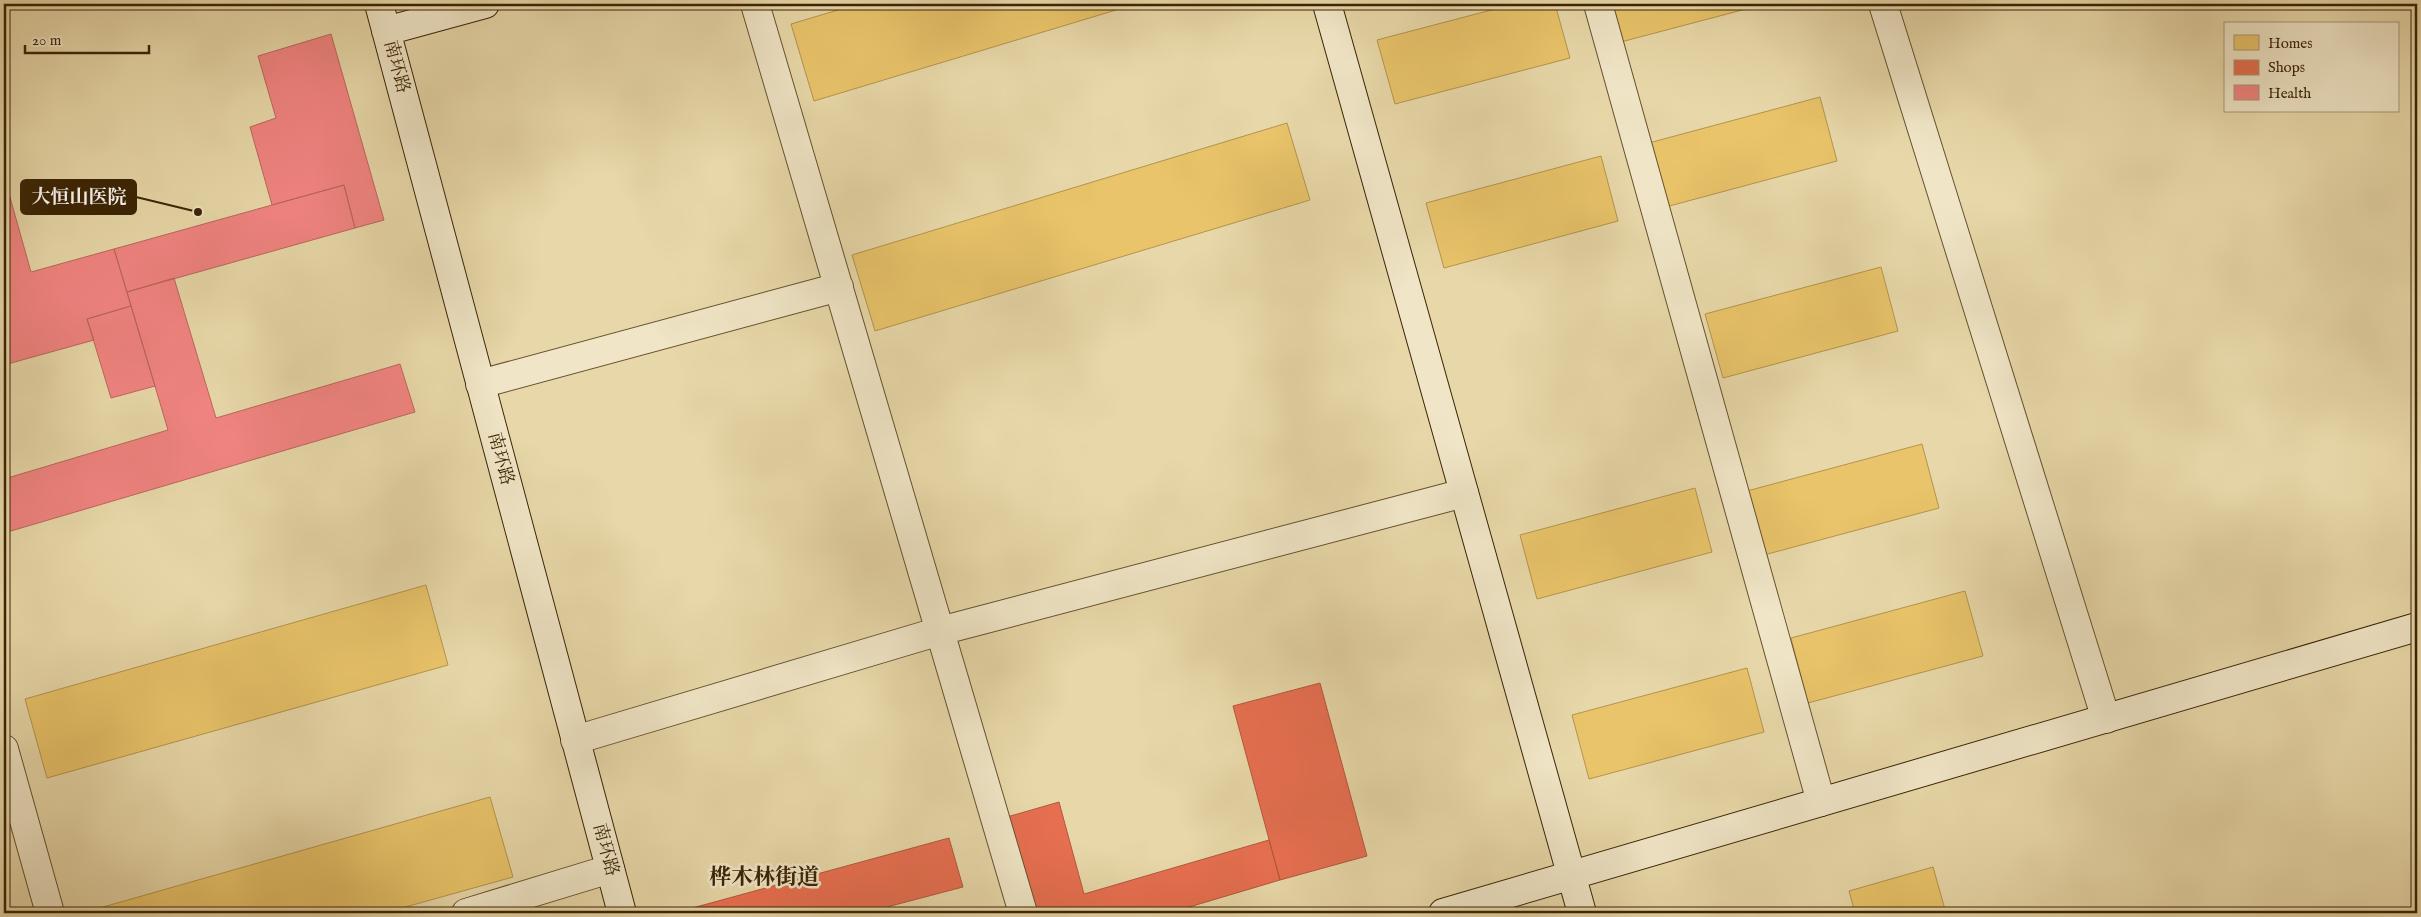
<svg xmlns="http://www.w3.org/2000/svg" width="2421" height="917" font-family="'IM FELL English','Noto Serif SC',serif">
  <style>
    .homes { fill: #e9c46a; stroke: #b4944c }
    .shops { fill: #e76f51; stroke: #b3583a }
    .health { fill: #f28482; stroke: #bb675c }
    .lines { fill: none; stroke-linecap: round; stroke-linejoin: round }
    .street-casing { stroke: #66512e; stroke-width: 30 }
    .secondary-casing { stroke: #3a2405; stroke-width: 30 }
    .street { stroke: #f0e6c7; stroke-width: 28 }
    .secondary { stroke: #f0e6c7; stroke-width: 28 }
    .labels { text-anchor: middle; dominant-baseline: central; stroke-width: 5; stroke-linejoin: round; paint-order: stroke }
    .street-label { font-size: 18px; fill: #3a2405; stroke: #f0e6c7 }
    .district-label { font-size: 22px; font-weight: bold; fill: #3a2405; stroke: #f0e6c7 }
    .leader { fill: none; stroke: #3a2405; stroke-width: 2 }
    .callout-dot { fill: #3a2405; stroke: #f0e6c7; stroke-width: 2 }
    .callout { fill: #3a2405; stroke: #3a2405; stroke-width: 2 }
    .callout-label { font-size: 19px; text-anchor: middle; font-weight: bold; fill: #fff }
  </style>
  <rect width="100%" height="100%" fill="#e8d8a9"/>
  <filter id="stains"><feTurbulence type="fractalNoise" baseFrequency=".004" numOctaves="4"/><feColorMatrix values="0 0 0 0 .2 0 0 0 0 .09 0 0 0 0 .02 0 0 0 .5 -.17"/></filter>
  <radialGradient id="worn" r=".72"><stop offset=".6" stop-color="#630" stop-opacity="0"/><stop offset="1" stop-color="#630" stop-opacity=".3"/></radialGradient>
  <!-- homes -->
  <path class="homes" d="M858 4H1136L814 101 791 24Z
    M1514 4H1555L1570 58 1395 104 1377 40Z
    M1606 4H1765L1617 43Z
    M1820 97 1837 161 1662 208 1645 144Z
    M1287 123 1310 200 875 331 852 255Z
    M1601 156 1618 221 1444 268 1426 203Z
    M1881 267 1898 331 1723 378 1705 314Z
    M1922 444 1939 508 1764 555 1747 491Z
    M1695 488 1712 552 1537 599 1520 535Z
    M426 585 448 665 47 778 25 699Z
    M1965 591 1983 656 1808 703 1791 638Z
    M1747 668 1764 732 1589 779 1572 715Z
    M490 797 513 877 384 913H90L89 911Z
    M1933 867 1946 913H1855L1849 891Z"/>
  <!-- shops -->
  <path class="shops" d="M1320 683 1367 856 1280 880 1233 706Z
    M1059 802 1084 894 1269 840 1280 880 1169 913H1032L1007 817Z
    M949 838 963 887 864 913H674Z"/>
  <!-- health -->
  <path class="health" d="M331 34 384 220 355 228 344 185 272 205 250 127 276 118 258 56Z
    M4 176 31 272 114 249 131 306 87 319 94 340 4 365Z
    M344 185 355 228 127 292 114 249Z
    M174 278 216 418 400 364 415 412 4 533V479L168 430 127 292Z
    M131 306 155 386 111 398 87 319Z"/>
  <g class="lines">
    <!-- street casing -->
    <g class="street-casing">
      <path id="street" d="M755 4 1023 913
        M1598 4 1821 802
        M1883 4 2106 719
        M480 384 839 287
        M575 740 940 631 1464 493
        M4 749 50 913
        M466 913 610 869"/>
    </g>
    <!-- secondary casing -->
    <g class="secondary-casing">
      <path id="secondary" d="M379 4 622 913
        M1327 4 1582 913
        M386 31 485 4
        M1443 913 2417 627"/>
    </g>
    <!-- street -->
    <use href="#street" class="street"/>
    <!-- secondary -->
    <use href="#secondary" class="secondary"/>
  </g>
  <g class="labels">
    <!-- street labels -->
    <g class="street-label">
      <text transform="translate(396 67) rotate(75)">南环路</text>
      <text transform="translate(500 459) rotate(75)">南环路</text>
      <text transform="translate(605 850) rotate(75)">南环路</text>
    </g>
    <!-- district labels -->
    <g class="district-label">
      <text x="764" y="878">桦木林街道</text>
    </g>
  </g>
  <!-- callouts -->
  <path class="leader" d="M198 212L136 197"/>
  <circle class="callout-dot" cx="198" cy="212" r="5"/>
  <rect class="callout" x="21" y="180" width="115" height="34" rx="5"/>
  <g class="callout-label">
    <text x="79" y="203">大恒山医院</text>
  </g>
  <!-- margin -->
  <rect width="2421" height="917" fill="none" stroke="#e8d8a9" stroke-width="20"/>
  <rect x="5" y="5" width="2411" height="907" fill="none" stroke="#3a2405" stroke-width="2.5"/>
  <rect x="10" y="10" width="2401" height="897" fill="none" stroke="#3a2405"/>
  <!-- legend -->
  <rect x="2224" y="22" width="175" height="90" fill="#f0e6c7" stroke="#a79879"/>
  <rect x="2234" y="35" width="25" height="15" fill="#e9c46a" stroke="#a79879"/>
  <text x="2268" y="48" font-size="15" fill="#3a2405">Homes</text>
  <rect x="2234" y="60" width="25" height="15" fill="#e76f51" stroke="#a79879"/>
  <text x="2268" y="72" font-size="15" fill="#3a2405">Shops</text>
  <rect x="2234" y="85" width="25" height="15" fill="#f28482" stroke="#a79879"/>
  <text x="2268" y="98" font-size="15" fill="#3a2405">Health</text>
  <!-- scale -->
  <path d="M25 45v8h124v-8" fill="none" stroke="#3a2405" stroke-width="2.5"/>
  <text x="32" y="45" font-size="15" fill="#3a2405" stroke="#f0e6c7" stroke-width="4" paint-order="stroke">20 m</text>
  <rect width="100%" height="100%" filter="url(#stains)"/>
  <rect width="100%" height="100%" fill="url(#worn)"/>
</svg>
